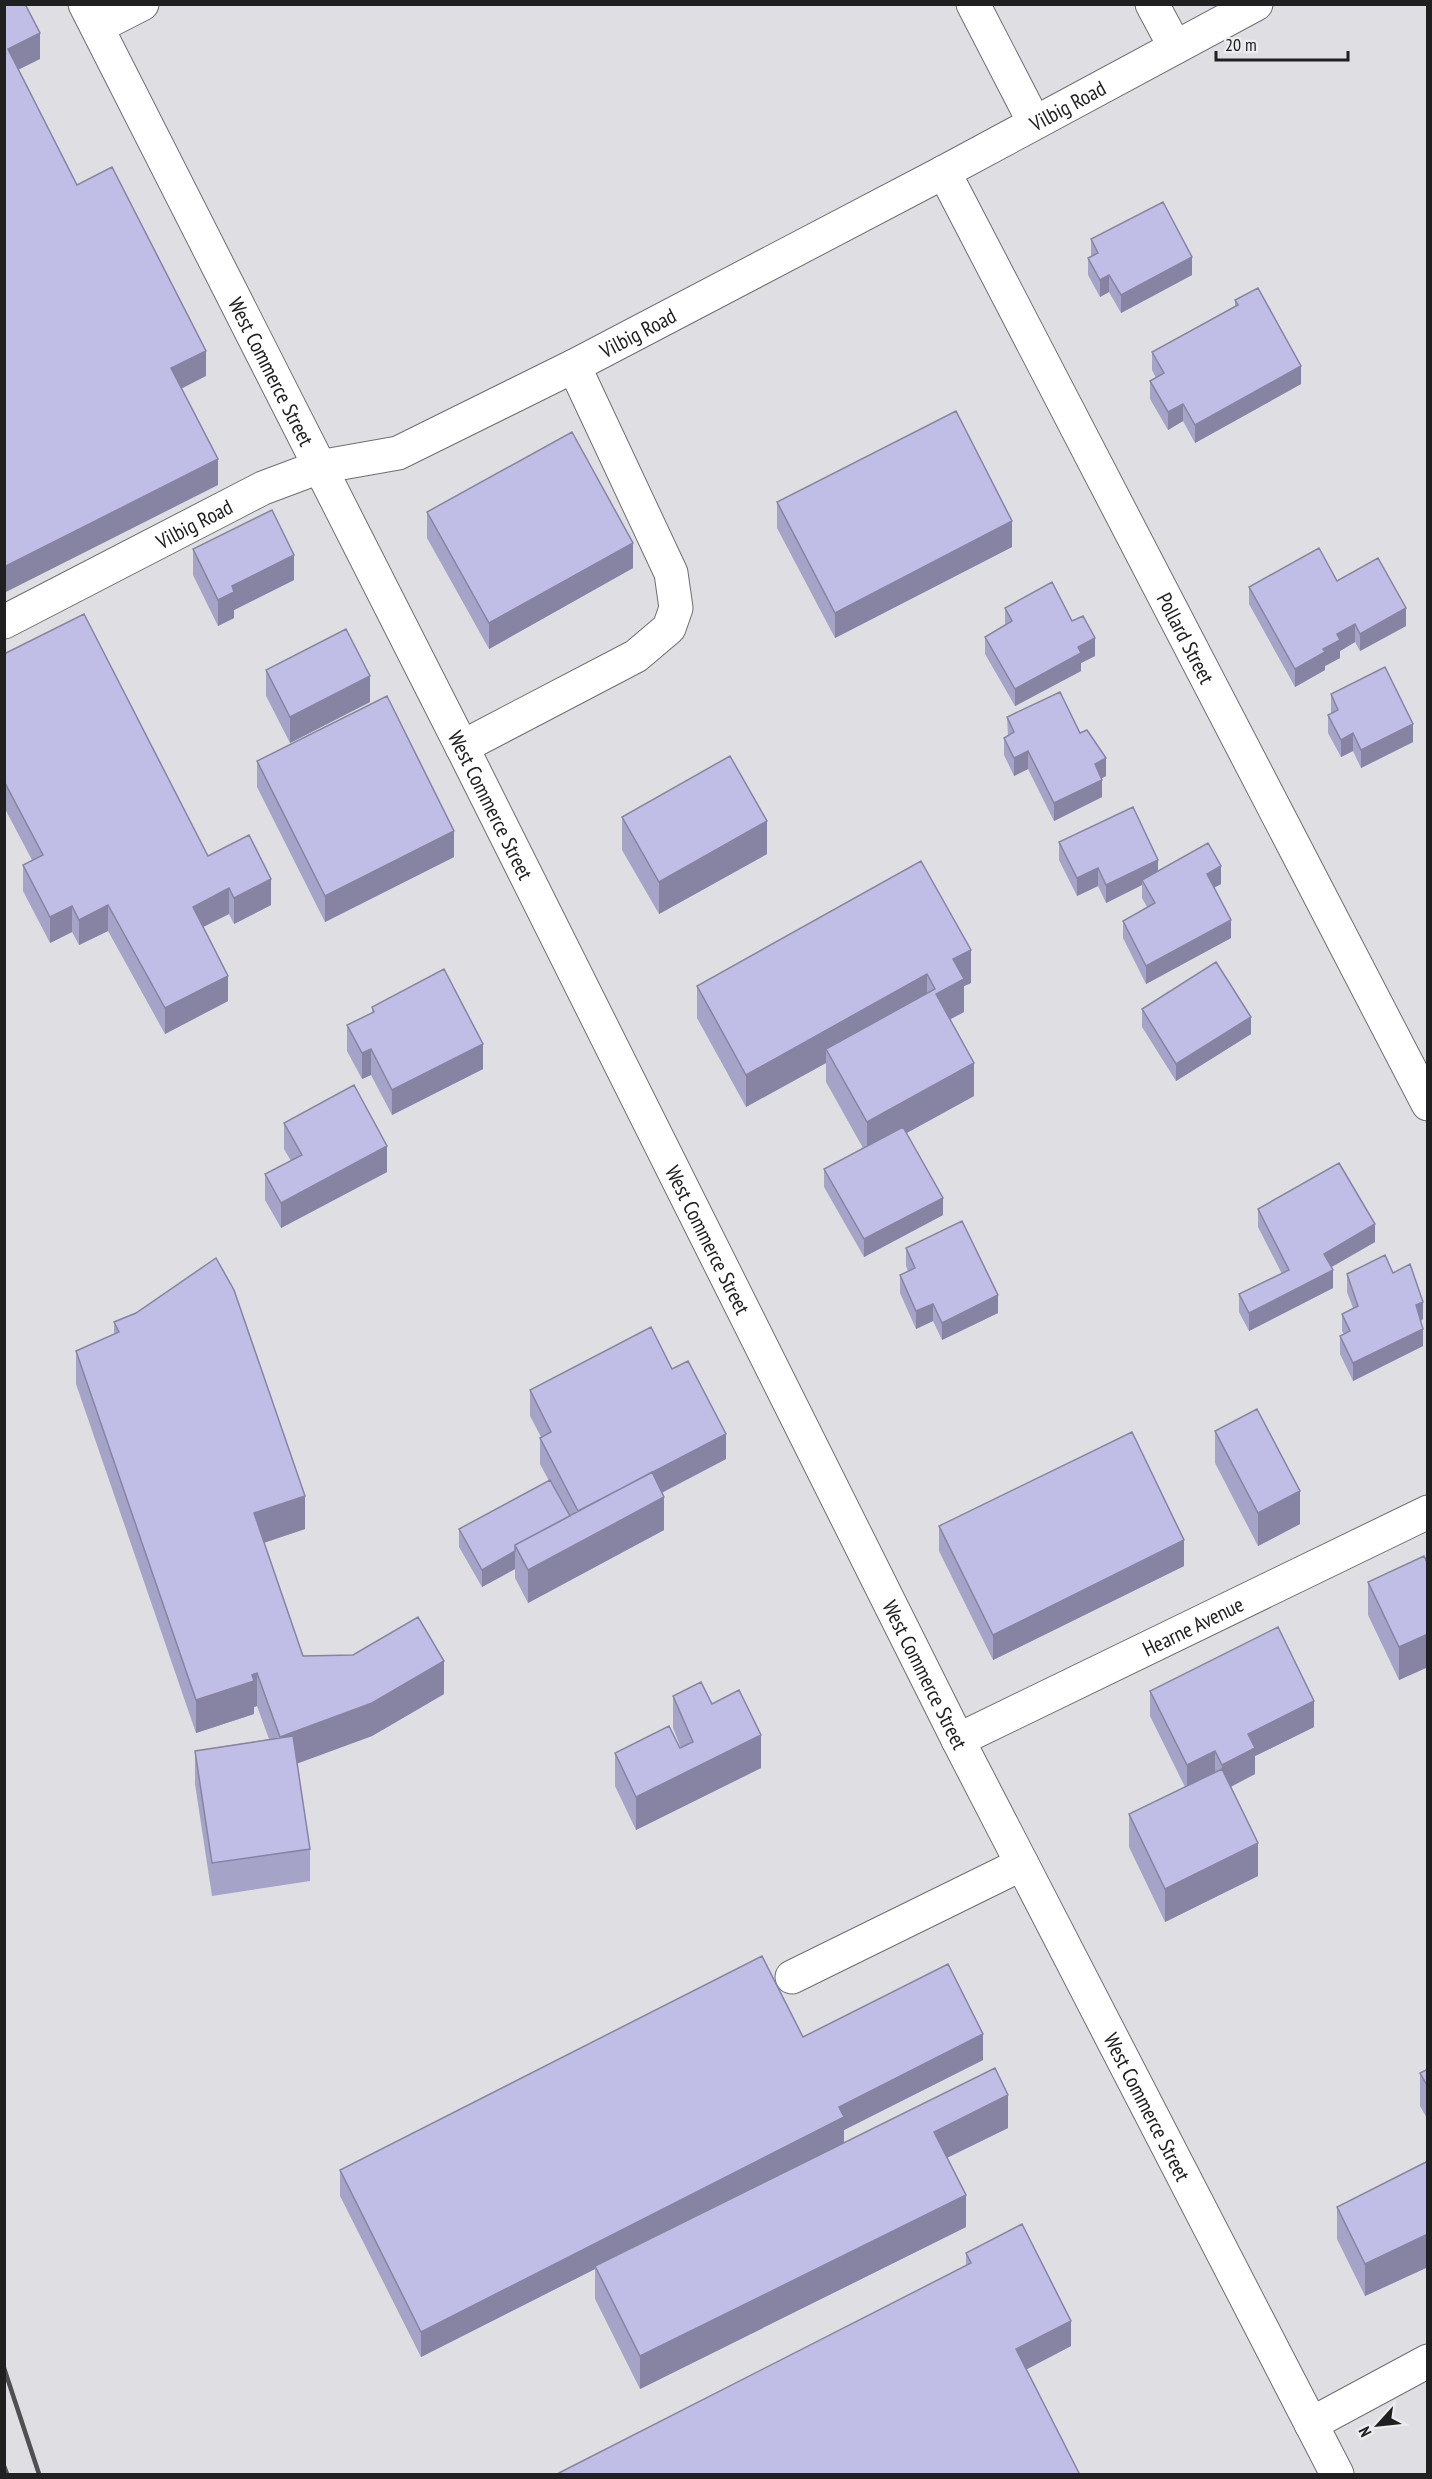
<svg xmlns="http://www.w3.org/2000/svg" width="1432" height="2479" font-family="'PT Sans Narrow',sans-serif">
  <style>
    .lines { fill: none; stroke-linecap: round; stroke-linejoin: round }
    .minor-casing { stroke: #6f6f72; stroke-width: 35 }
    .minor { stroke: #fff; stroke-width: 33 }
    .rail { stroke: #505052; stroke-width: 4.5 }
    .wall { fill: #a5a3c7 }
    .shaded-wall { fill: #8684a2 }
    .building { fill: #c0bde7; stroke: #8684a2; stroke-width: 1.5 }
    .labels { text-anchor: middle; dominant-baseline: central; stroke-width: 6; stroke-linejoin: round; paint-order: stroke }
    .street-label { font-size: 21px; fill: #202021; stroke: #edecf0 }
  </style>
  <rect width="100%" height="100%" fill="#dfdfe3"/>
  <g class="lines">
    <!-- minor casing -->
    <g class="minor-casing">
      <g id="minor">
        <path id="s1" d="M85 4 462 747 958 1740 1337 2474"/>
        <path d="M973 4 1034 122"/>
        <path d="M1152 4 1175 47"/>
        <path d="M97 27 142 4"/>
        <path id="s2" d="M944 172 1428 1104"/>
        <path id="s3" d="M4 622 263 488 319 467 398 453 574 366 944 172 1256 4"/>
        <path d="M462 747 636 656 669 628 676 608 671 573 574 366"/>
        <path id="s4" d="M958 1740 1428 1512"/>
        <path d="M792 1977 1022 1864"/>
        <path d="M1311 2424 1428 2361"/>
      </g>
    </g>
    <!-- minor -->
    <use href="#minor" class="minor"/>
    <!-- rail -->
    <path class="rail" d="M4 2368 39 2474
      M4 2466 7 2474"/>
  </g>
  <!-- wall -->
  <path class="wall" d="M1091 239 1192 275 1121 313 1109 292 1100 297 1088 275V258L1091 256Z
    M1235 300 1301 384 1195 443 1183 421 1168 430 1150 399V381L1156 378 1152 370V352L1235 306Z
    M777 502 1012 547 835 638 777 528Z
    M427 512 633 568 489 649 427 538Z
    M193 549 294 580 234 610V618L218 626 193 575Z
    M1337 581 1406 626 1360 651 1355 642 1340 651V658L1325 666V670L1295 687 1249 604V587Z
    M1005 608 1072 621 1095 656 1081 663V671L1015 706 985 654V637L1005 625Z
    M4 654 208 856 271 905 234 924 229 914 203 927 228 1001 165 1034 108 931 79 945 72 932 50 943 23 891V865L32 860 4 807Z
    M266 670 370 702 290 743 266 696Z
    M1331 694 1413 742 1361 768 1353 751 1341 757 1328 733V715L1331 713Z
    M1007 717 1080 733 1106 776 1102 778V797L1054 821 1028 769 1014 776 1004 755V738L1008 736Z
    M257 761 454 857 325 922 257 787Z
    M622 817 767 854 659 914 622 850Z
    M1059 842 1158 871 1221 884 1214 888 1231 938 1146 984 1123 938V921L1147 907 1142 898V885L1106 903 1098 886 1077 896 1059 860Z
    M971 950V983L964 986V1012L950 1019 974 1096 906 1133 943 1215 864 1257 824 1187V1169L863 1148 826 1082V1063L746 1107 697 1018V986Z
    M372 1007 483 1069 392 1115 371 1075 362 1079 347 1051V1025L372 1013Z
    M1142 1009 1251 1034 1176 1081 1142 1027Z
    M284 1123 387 1172 281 1228 265 1200V1174L291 1161 284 1149Z
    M1258 1209 1375 1242 1332 1267 1333 1288 1249 1331 1239 1312V1294L1282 1274 1258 1227Z
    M906 1248 998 1313 942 1340 933 1321 916 1329 900 1293V1275L908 1271 906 1266Z
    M1393 1273 1423 1319 1421 1321 1423 1346 1353 1381 1340 1354V1336L1344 1334 1342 1331V1314L1353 1308 1347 1292V1274Z
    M114 1322 305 1529 264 1543 303 1656 444 1694 372 1736 297 1763 310 1849V1881L212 1896 195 1784V1751L269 1739 257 1706 254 1707V1714L196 1733 76 1384V1351L114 1334Z
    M672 1369 726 1459 662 1493 664 1530 528 1603 515 1578V1569L482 1587 459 1547V1529L549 1481 540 1464V1438L541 1437 530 1416V1390Z
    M1215 1431 1300 1524 1258 1546 1215 1463Z
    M939 1526 1184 1566 993 1660 939 1551Z
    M1428 1564V1667L1399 1680 1368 1615V1582Z
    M1150 1691 1314 1727 1255 1756V1774L1231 1787 1258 1876 1165 1922 1129 1847V1814L1185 1787 1150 1716Z
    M673 1696 712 1704 761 1768 636 1830 615 1786V1753L681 1748 673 1728Z
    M803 2037 983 2060 844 2130V2143L1008 2128 947 2158 966 2227 640 2389 595 2299V2269L421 2357 340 2196V2170Z
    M1428 2069V2120L1420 2106V2073Z
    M1428 2161V2267L1365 2296 1337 2239V2207Z
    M966 2253 1071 2346 1026 2369 966 2266Z"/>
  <!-- shaded-wall -->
  <path class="shaded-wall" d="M40 33V59L8 75V49Z
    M1192 257V275L1121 313V295Z
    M1109 275V292L1100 297V280Z
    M206 351V376L171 394V368Z
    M1301 366V384L1195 443V425Z
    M1183 404V421L1168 430V412Z
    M218 459V485L4 593V567Z
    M1012 521V547L835 638V613Z
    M633 543V568L489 649V623Z
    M294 555V580L234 610V618L218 626V600L232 586Z
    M1406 608V626L1360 651V634Z
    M1355 624V642L1340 651V658L1325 666V670L1295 687V669L1323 649 1337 634Z
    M1095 638V656L1081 663V671L1015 706V689L1078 647Z
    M370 676V702L290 743V717Z
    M1413 724V742L1361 768V750Z
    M1353 733V751L1341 757V740Z
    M1028 751V769L1014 776V758Z
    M1106 758V776L1095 782V764Z
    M1102 780V797L1054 821V803Z
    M767 821V854L659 914V882Z
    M454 831V857L325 922V896Z
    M1158 860V878L1142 880V885L1106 903V885Z
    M1221 866V884L1207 891V874Z
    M1098 868V886L1077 896V878Z
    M271 879V905L234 924V898Z
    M229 888V914L193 932V907Z
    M108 905V931L79 945V920Z
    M72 906V932L50 943V917Z
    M1231 920V938L1146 984V966Z
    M971 950V983L964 986V1012L936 1027V994L953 959Z
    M927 974V1007L826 1049V1063L746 1107V1075Z
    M228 976V1001L165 1034V1008Z
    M1251 1017V1034L1176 1081V1064Z
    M483 1044V1069L392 1115V1090Z
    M371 1049V1075L362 1079V1053Z
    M974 1063V1096L867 1155V1122Z
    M387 1146V1172L281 1228V1203Z
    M943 1198V1215L864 1257V1239Z
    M1375 1224V1242L1324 1271V1254Z
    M1333 1270V1288L1249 1331V1313Z
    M998 1295V1313L942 1340V1323Z
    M1423 1302V1319L1416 1323V1305Z
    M933 1304V1321L916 1329V1311Z
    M1423 1329V1346L1353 1381V1363Z
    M726 1434V1459L578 1536V1511Z
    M1300 1491V1524L1258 1546V1513Z
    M305 1496V1529L254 1546V1513Z
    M664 1497V1530L528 1603V1570Z
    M1184 1540V1566L993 1660V1635Z
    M515 1551V1569L482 1587V1570Z
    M1428 1634V1667L1399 1680V1647Z
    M444 1661V1694L372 1736 280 1770V1737Z
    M257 1673V1706L254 1707V1714L196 1733V1700Z
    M1314 1701V1727L1255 1756V1774L1222 1791V1765L1248 1734Z
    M761 1735V1768L636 1830V1797Z
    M1215 1751V1777L1187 1790V1765Z
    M1258 1843V1876L1165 1922V1889Z
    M983 2034V2060L844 2130V2143L595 2266V2269L421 2357V2332L839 2107Z
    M1008 2095V2128L934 2164V2132Z
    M966 2195V2227L640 2389V2356Z
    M1428 2234V2267L1365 2296V2264Z
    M1071 2321V2346L1016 2375V2349Z"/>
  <!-- building -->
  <path class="building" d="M4 4H25L40 33 8 49 77 185 112 167 206 351 171 368 218 459 4 567Z
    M1163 202 1192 257 1121 295 1109 275 1100 280 1088 258 1098 253 1091 239Z
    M1258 288 1301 366 1195 425 1183 404 1168 412 1150 381 1164 373 1152 352 1238 305 1235 300Z
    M956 411 1012 521 835 613 777 502Z
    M572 432 633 543 489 623 427 512Z
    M272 510 294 555 232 586 234 592 218 600 193 549Z
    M1319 548 1337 581 1378 558 1406 608 1360 634 1355 624 1337 634 1340 640 1323 649 1325 652 1295 669 1249 587Z
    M1052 582 1072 621 1083 616 1095 638 1078 647 1081 653 1015 689 985 637 1012 621 1005 608Z
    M84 614 208 856 249 835 271 879 234 898 229 888 193 907 228 976 165 1008 108 905 79 920 72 906 50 917 23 865 43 855 4 781V654Z
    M346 629 370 676 290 717 266 670Z
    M1385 667 1413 724 1361 750 1353 733 1341 740 1328 715 1338 710 1331 694Z
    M1060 692 1080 733 1087 730 1106 758 1095 764 1102 780 1054 803 1028 751 1014 758 1004 738 1014 732 1007 717Z
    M387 696 454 831 325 896 257 761Z
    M730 756 767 821 659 882 622 817Z
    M1133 807 1158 860 1106 885 1098 868 1077 878 1059 842Z
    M1208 843 1221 866 1207 874 1231 920 1146 966 1123 921 1155 903 1142 880Z
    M921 861 971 950 953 959 964 979 936 994 974 1063 867 1122 826 1049 935 989 927 974 746 1075 697 986Z
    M1216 962 1251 1017 1176 1064 1142 1009Z
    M444 969 483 1044 392 1090 371 1049 362 1053 347 1025 374 1012 372 1007Z
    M354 1085 387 1146 281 1203 265 1174 302 1155 284 1123Z
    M903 1127 943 1198 864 1239 824 1169Z
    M1339 1163 1375 1224 1324 1254 1333 1270 1249 1313 1239 1294 1289 1270 1258 1209Z
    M962 1221 998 1295 942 1323 933 1304 916 1311 900 1275 915 1268 906 1248Z
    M1385 1255 1393 1273 1410 1264 1423 1302 1416 1305 1423 1329 1353 1363 1340 1336 1350 1331 1342 1314 1358 1306 1347 1274Z
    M216 1258 234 1290 305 1496 254 1513 303 1656 353 1655 418 1617 444 1661 372 1703 280 1737 257 1673 252 1675 254 1681 196 1700 76 1351 119 1332 114 1322 136 1313Z
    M651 1327 672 1369 688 1361 726 1434 578 1511 540 1438 551 1432 530 1390Z
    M1257 1409 1300 1491 1258 1513 1215 1431Z
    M1132 1432 1184 1540 993 1635 939 1526Z
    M652 1472 664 1497 528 1570 515 1545Z
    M550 1480 570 1516 515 1545V1551L482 1570 459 1529Z
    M1424 1556 1428 1564V1634L1399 1647 1368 1582Z
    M1278 1627 1314 1701 1248 1734 1255 1748 1222 1765 1215 1751 1187 1765 1150 1691Z
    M701 1682 712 1704 739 1690 761 1735 636 1797 615 1753 669 1726 680 1748 693 1742 673 1696Z
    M293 1736 310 1849 212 1863 195 1751Z
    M1222 1769 1258 1843 1165 1889 1129 1814Z
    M762 1956 803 2037 948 1964 983 2034 839 2107 844 2117 421 2332 340 2170Z
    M995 2068 1008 2095 934 2132 966 2195 640 2356 595 2266Z
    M1428 2069V2087L1420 2073Z
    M1428 2161V2234L1365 2264 1337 2207Z
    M1022 2224 1071 2321 1016 2349 1080 2475H555L971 2263 966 2253Z"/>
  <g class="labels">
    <!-- street labels -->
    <g class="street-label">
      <text stroke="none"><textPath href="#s3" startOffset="1186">Vilbig Road</textPath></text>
      <text stroke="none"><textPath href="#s3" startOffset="700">Vilbig Road</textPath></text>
      <text stroke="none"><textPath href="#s1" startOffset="412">West Commerce Street</textPath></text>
      <text stroke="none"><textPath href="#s3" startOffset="214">Vilbig Road</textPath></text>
      <text stroke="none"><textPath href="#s2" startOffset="525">Pollard Street</textPath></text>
      <text stroke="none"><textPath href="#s1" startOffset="898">West Commerce Street</textPath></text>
      <text stroke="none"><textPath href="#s1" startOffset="1384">West Commerce Street</textPath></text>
      <text stroke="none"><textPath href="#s4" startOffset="261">Hearne Avenue</textPath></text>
      <text stroke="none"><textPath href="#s1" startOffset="1870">West Commerce Street</textPath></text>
      <text stroke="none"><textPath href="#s1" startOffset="2356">West Commerce Street</textPath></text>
    </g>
  </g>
  <!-- border -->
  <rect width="1432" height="2479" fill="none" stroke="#202021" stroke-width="12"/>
  <!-- north arrow -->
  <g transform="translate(1378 2425) rotate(243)" stroke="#edecf0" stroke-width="4.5" paint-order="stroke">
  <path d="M0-4.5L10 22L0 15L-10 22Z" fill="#202021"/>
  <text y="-9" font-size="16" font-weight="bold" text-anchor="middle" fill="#202021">N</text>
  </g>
  <!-- scale -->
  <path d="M1216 51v9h132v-9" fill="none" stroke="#202021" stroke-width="3"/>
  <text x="1225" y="51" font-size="18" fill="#202021" stroke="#edecf0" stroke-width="4.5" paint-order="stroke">20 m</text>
</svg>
